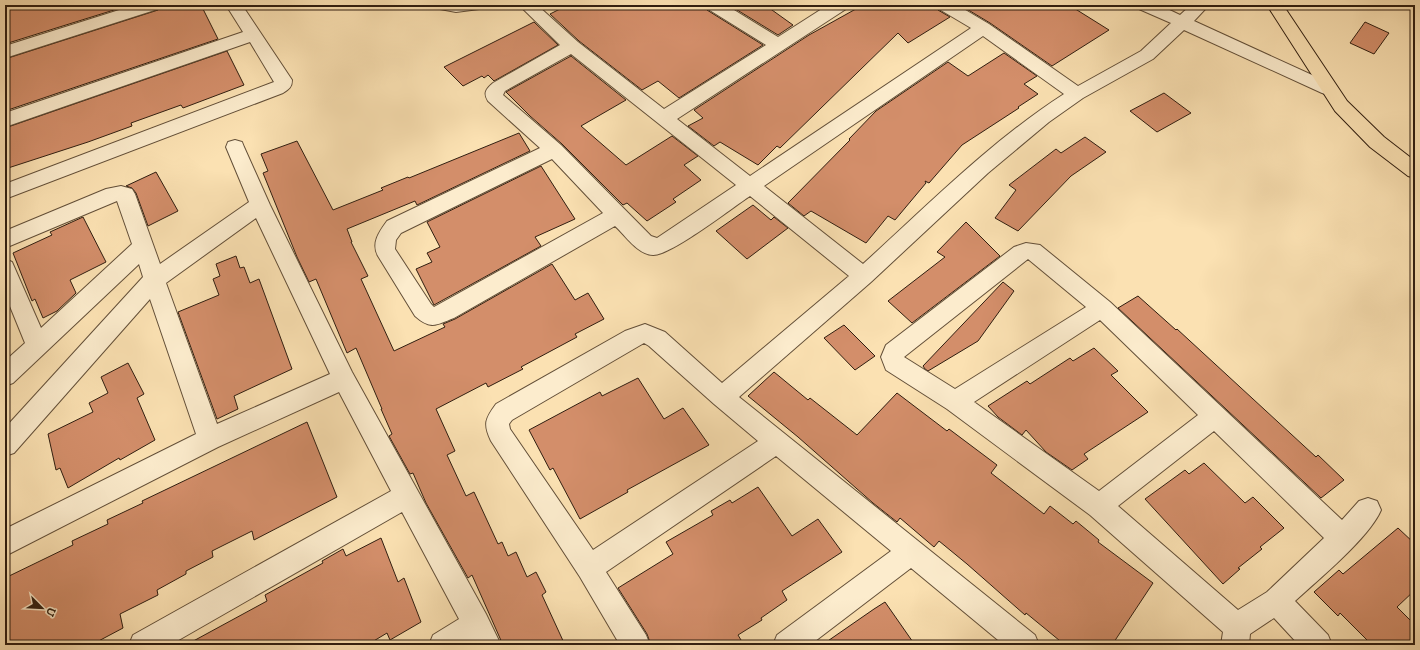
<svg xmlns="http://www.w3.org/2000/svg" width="1420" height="650" font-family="'IM FELL DW Pica',serif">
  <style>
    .building { fill: #d38e6a; stroke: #301e10 }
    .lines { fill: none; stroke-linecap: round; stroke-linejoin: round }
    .minor-casing { stroke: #634f38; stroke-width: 2 }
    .major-casing { stroke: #301e10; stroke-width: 2 }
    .minor { fill: #fceccd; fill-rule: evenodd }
    .major { fill: #fbe1b2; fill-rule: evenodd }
  </style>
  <rect width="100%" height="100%" fill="#fbe1b2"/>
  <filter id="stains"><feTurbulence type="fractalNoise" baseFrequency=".005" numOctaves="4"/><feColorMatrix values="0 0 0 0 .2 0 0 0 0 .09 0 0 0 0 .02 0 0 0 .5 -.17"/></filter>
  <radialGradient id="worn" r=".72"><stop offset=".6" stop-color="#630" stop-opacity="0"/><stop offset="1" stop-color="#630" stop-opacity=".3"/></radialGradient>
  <!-- building -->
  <path class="building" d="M5 5H130L5 44Z
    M161 5H201L218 39 5 111V59L158 10Z
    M568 5H705L707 10 763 45 679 98 658 81 642 90 579 41 550 14Z
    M729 5H765L793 25 778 35Z
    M863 5H936L938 10 950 17 908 43 898 33 780 148 777 146 758 165 720 142 714 146 688 126 703 118 694 110 809 35Z
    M960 5H1069L1109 30 1052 66 990 23Z
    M534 22 558 45 494 81 488 75 484 78 482 76 463 86 444 67Z
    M1365 22 1389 33 1374 54 1350 43Z
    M227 51 244 85 183 108 181 105 131 123 132 126 88 142 5 169V128Z
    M1004 53 1037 76 1024 84 1038 94 1018 107 1019 108 962 145 929 183 925 181 926 183 895 220 888 216 866 243 811 211 804 216 788 203 850 140 849 139 876 111 948 62 968 76Z
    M571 56 626 100 581 126 626 165 672 136 698 156 684 165 701 180 673 199 676 202 647 221 627 203 623 205 562 144 530 116 506 92Z
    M1164 93 1191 113 1157 132 1130 111Z
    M519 133 530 151 417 205 415 201 347 229 352 242H351L368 276 361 279 394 351 445 327 443 324 455 319 552 264 575 300 588 293 604 319 575 334 577 337 521 367 523 369 488 387 486 383 436 409 455 451 447 455 466 496 474 492 498 544 502 542 508 556 516 552 527 577 536 572 546 592 542 595 565 645H503L472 575 468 578 426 503 413 473 410 474 389 436 392 434 381 409H382L356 348 347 353 316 279 309 282 297 257 263 173 268 171 261 154 297 141 333 210 383 190 381 188 408 177 409 178Z
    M1085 137 1106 152 1071 176 1018 231 995 218 1016 190 1009 185 1056 149 1061 153Z
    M541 166 575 219 535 237 541 246 434 305 416 269 432 262 427 253 440 247 427 222Z
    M156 172 178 211 148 226 136 193 132 188 126 186Z
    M753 205 771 220 774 217 788 228 747 259 716 231Z
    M83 217 106 262 70 280 76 293 57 311 43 318 35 299 32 301 13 253 52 235 50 232Z
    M966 222 1000 256 912 323 888 301 945 257 937 252Z
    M236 256 240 268 244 267 250 283 259 279 292 369 234 396 238 409 217 419 178 312 219 295 213 279 220 276 216 264Z
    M1003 282 1014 291 978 341 928 371 925 369 923 366Z
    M1138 296 1176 330 1177 329 1316 457 1318 455 1344 480 1321 498 1118 308Z
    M844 325 875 356 855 370 824 338Z
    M1094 348 1118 371 1111 375 1148 412 1084 454 1088 459 1072 470 1046 452 1026 430 1022 435 998 417 988 406 1027 381 1030 384 1070 358 1073 361Z
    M128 363 144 394 137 398 155 440 120 460 119 458 68 488 60 468 56 470 48 434 93 412 89 403 108 393 101 377Z
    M774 372 808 400 810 398 857 435 897 393 947 431 949 429 997 465 991 473 1044 514 1050 506 1073 524 1076 521 1099 540 1098 542 1153 583 1112 645H1065L1026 613 1025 615 967 564 939 541 934 547 900 518 897 522 873 503 798 437 748 396Z
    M638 378 664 419 683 408 709 445 627 490 628 492 580 519 553 468 550 470 529 430 600 392 602 396Z
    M307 422 337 497 254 540 252 531 212 551 213 557 186 571V574L157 590 158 595 120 614 123 628 91 645H5V578L73 545 72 541 108 524 107 520 143 503 142 501Z
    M1204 463 1245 503 1253 497 1284 528 1260 547 1262 549 1238 568 1240 569 1223 584 1145 499 1185 470 1189 474Z
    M758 487 792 536 818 519 842 552 782 591 787 600 761 618 762 620 738 635 744 645H651L647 634 618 588 673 554 666 542 713 515 711 511 730 500 732 503Z
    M1398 528 1415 544V590L1397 607 1415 625V645H1372L1340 613 1338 616 1314 592 1339 570 1343 574Z
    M381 538 398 582 404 578 421 622 390 640 387 633 367 645H186L267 601 265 595 323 563 322 561 343 549 346 556Z
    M885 602 915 645H822L874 609Z"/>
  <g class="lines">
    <!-- minor casing -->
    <g class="minor-casing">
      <path id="minor" d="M135 5H160L158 9 5 58V46Z
        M226 5H242L292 80C292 87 289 89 283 93L5 199V184L274 82 250 42 5 127V113L243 32Z
        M438 5H481L479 9 456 12 440 9Z
        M519 5H537L578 42 664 109 766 45 708 9 706 5H726L778 37 828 5H848L846 9 677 119 750 176 971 28 939 9 937 5H957L989 24 1078 86 1141 51 1171 23 1139 9 1137 5H1159L1180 15 1191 5H1209L1194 21 1334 85 1337 89 1334 93 1328 95 1322 93 1184 30 1153 59 1083 98 1049 122 988 173 871 282 739 397 1035 635 1039 645H1004L911 568 810 645H773L777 635 891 551 776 456 606 572 646 635 650 645H620L580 577 491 441C483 424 485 419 496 404L625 331 645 324 665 332 722 383 849 276 750 196C732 208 670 256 653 255 638 255 625 235 615 226L454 318C436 325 431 330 415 316L378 256C371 243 379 232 387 221L540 148 488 101C483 93 486 89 493 83L560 45ZM983 36 1064 94C991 141 928 205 863 264L764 186ZM571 54 736 185 657 238 651 236 561 145 503 95 505 91ZM552 159 603 213 434 307 431 304 395 249 396 240 401 233ZM644 343 649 346 714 404 758 441 593 550 510 429 509 424 512 420Z
        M235 140 242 142 244 147 270 205 352 372 486 614 501 645H472L471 643 468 645H429L433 635 459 619 402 512 170 645H129L133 635 391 491 339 392 218 447 5 556V529L196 434 150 299 14 453 5 456V428L143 277 139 264 13 383 5 386V361L25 343 5 294V259L12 262 41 328 132 244 117 201 5 248V231L106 189 121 186 132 189 135 194 160 264 249 202 226 147 228 142ZM256 218 330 374 217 424 166 283Z
        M1026 243 1040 245 1110 302 1342 520 1359 501 1368 498 1377 501 1381 510C1369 538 1319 579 1295 601L1328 635 1332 645H1299L1274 618 1250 634 1249 645H1221L1223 632 1090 515 947 409 886 370 881 357 886 345 1014 247ZM1028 259 1086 307 955 389 904 357ZM1100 320 1198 415 1099 491 974 402ZM1214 431 1324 538 1267 592 1238 610 1118 506Z"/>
    </g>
    <!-- major casing -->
    <g class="major-casing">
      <path id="major" d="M1267 5H1283L1347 101 1384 137 1415 161V178L1408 176 1370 147 1335 111Z"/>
    </g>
    <!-- minor -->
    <use href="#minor" class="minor"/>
    <!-- major -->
    <use href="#major" class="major"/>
  </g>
  <!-- margin -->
  <rect width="1420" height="650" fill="none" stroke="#fbe1b2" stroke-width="20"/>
  <rect x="6" y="6" width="1408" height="638" fill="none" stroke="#301e10" stroke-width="2"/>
  <rect x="10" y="10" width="1400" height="630" fill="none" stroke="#301e10"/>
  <!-- north arrow -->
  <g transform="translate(42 608) rotate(114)" stroke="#fceccd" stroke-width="3" paint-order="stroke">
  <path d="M0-3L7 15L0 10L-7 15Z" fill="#301e10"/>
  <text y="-6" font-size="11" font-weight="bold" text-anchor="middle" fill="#301e10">U</text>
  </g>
  <rect width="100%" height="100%" filter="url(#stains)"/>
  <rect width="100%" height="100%" fill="url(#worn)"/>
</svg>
